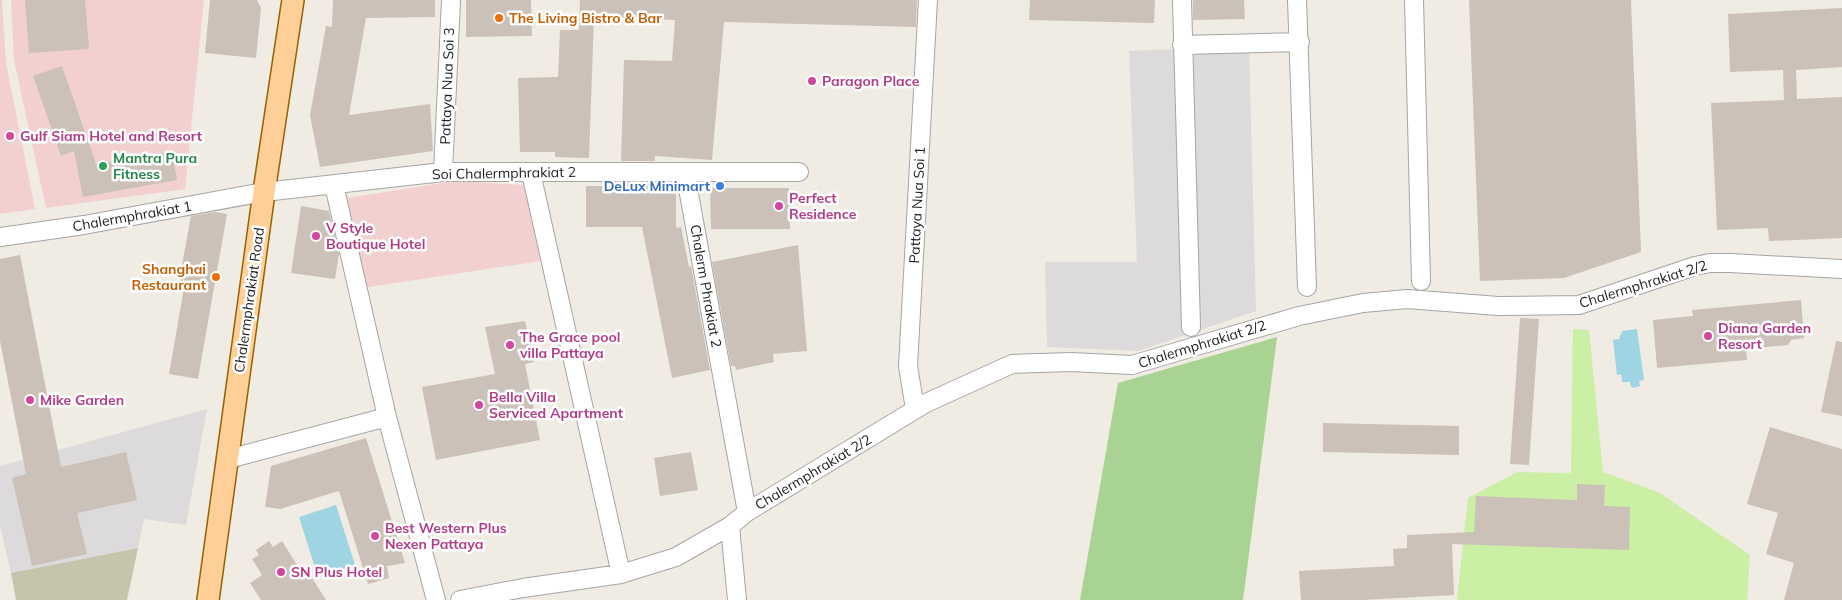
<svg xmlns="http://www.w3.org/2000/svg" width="1842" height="600" font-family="Mulish,sans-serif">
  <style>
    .residential { fill: #dcdadb }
    .commercial { fill: #f2d0d0 }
    .construction { fill: #c5c4ad }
    .grass { fill: #cbefa4 }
    .forest { fill: #a8d393 }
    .water { fill: #9fd4e2 }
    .building { fill: #ccc1b8 }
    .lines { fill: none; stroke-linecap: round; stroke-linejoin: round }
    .minor-casing { stroke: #a5a5a5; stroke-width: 20 }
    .major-casing { stroke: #976100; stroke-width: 24 }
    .minor { stroke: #fff; stroke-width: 18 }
    .major { stroke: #ffcf98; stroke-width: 21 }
    .food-dot { fill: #e8710a; stroke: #fff; stroke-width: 2 }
    .hotel-dot { fill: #d1479c; stroke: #fff; stroke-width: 2 }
    .leisure-dot { fill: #2e9e5b; stroke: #fff; stroke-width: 2 }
    .shop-dot { fill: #3f7fe0; stroke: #fff; stroke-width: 2 }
    .labels { text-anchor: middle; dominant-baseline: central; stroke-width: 5; stroke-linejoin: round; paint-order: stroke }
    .food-label { font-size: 14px; font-weight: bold; fill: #c56008; stroke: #fff; text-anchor: start }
    .hotel-label { font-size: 14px; font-weight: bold; fill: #b23c85; stroke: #fff; text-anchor: start }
    .street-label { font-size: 14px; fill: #1e1e1e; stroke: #fff }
    .leisure-label { font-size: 14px; font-weight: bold; fill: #27864d; stroke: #fff; text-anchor: start }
    .shop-label { font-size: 14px; font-weight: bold; fill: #366cbe; stroke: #fff; text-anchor: end }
  </style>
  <rect width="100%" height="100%" fill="#f0ebe3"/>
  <!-- residential -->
  <path class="residential" d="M1249 46 1256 311 1138 351 1047 347 1045 262H1137L1129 51Z
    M207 409 186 525 144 519 138 548 11 573 0 526V466Z"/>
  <!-- commercial -->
  <path class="commercial" d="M0 0H2L6 63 35 209 0 214Z
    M11 0H204L185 189 46 208 14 60Z
    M456 181 525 185 540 261 363 288 341 199Z"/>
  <!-- construction -->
  <path class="construction" d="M138 548 127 600H16L11 573Z"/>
  <!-- grass -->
  <path class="grass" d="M1573 329 1589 330 1603 472 1660 493 1750 555 1747 600H1457L1468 498 1517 472 1571 473Z"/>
  <!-- forest -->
  <path class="forest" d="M1277 337 1243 600H1080L1118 383Z"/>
  <!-- water -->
  <path class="water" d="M1637 329 1644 380 1639 381 1640 386 1633 388 1631 387 1630 382H1622L1621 374 1617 375 1613 340 1619 339 1622 331Z
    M336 505 355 565 318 577 299 517Z"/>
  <!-- building -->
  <path class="building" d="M25 0H85L89 49 29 53Z
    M210 0H257L261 8 256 58 205 53Z
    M333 0H435V17L366 18 349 115 430 104 433 151 320 167 310 115 326 26 332 27Z
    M466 0H531L532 36 466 37Z
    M580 0H917L916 27 724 22 712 160 655 156V161H621L624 60 672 61 675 20 594 17 589 158 555 157V152H520L518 78 558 77 560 30H579Z
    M1030 0H1155L1154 23 1029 20Z
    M1193 0H1244L1245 19 1193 20Z
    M1469 0H1631L1641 252 1564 278 1480 281Z
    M1842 8V67L1796 70 1797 99 1842 97V238L1769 241 1768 228 1717 230 1711 103 1784 100 1783 70 1730 72 1728 14Z
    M62 66 96 164 172 151 177 180 83 197 74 151 61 156 33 76Z
    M620 183H654V185H676V228L681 227 689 267 691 266 710 370 672 378 642 227H586V186H620Z
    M710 188H789L790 229H711Z
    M301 206 329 211 332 224 331 231 334 232 339 254 335 279 291 273Z
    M215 212 227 214 198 379 169 374 185 282 179 281 191 216Z
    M798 245 807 351 773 354 774 362 736 370 735 366H731L712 262Z
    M20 255 61 467 126 452 137 500 77 513 87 554 32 566 12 478 26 474 0 341V259Z
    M1801 300 1804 338 1791 340 1788 345 1746 349 1747 360 1657 368 1653 320 1693 316 1692 310Z
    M1520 318 1539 319 1529 465 1510 464Z
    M525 321 534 362 525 364 540 440 436 460 422 387 495 374 485 327Z
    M1836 341 1842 342V416L1821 412Z
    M1323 423 1459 426V455L1323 452Z
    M1770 427 1842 449V600H1784L1794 563 1766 554 1778 513 1747 504Z
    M366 438 405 563 387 566 389 578 368 584 339 491 280 509 265 507 271 466Z
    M691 452 698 490 660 496 654 458Z
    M1577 484 1605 485 1604 506 1630 507 1629 550 1452 544 1454 595 1363 600H1301L1299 571 1394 566 1393 549 1407 548V535L1474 532 1476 496 1577 500Z
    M269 541 273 547 282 541 302 573 307 570 326 600H261L250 583 262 575 252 559 259 555 256 550Z"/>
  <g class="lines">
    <!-- minor casing -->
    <g class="minor-casing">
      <path id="minor" d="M1182 0 1191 327
        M1297 0 1307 287
        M1414 0 1421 281
        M1182 45 1300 42
        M443 172 451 0
        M685 172 747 512
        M531 173 621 574
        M334 185 387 417 436 600
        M0 237 84 225 264 192 443 172H799
        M915 409 908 366 928 0
        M228 459 387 417
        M730 526 737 600
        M460 600 523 588 621 574 676 557 730 526 747 512 926 403 1012 364 1071 362 1132 365 1299 316 1363 303 1407 299 1498 306 1579 305 1695 266 1710 263H1730L1842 269"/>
    </g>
    <!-- major casing -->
    <g class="major-casing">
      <path id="major" d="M208 600 264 192 293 0"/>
    </g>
    <!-- minor -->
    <use href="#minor" class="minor"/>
    <!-- major -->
    <use href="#major" class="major"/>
  </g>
  <!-- markers -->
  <g class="food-dot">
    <circle cx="499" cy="18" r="5"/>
    <circle cx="216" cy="277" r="5"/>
  </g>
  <g class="hotel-dot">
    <circle cx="812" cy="81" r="5"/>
    <circle cx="10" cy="136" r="5"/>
    <circle cx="779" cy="206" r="5"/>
    <circle cx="316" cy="236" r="5"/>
    <circle cx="1708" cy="336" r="5"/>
    <circle cx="510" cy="345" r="5"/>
    <circle cx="30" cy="400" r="5"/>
    <circle cx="479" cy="405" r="5"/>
    <circle cx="375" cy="536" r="5"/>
    <circle cx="281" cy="572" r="5"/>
  </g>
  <circle class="leisure-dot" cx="103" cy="166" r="5"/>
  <circle class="shop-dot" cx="720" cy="186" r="5"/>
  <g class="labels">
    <!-- food labels -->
    <g class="food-label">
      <text x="509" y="18">The Living Bistro &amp; Bar</text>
      <text x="206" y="269" text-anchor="end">Shanghai<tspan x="206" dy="16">Restaurant</tspan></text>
    </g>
    <!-- hotel labels -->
    <g class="hotel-label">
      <text x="822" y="81">Paragon Place</text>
      <text x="20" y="136">Gulf Siam Hotel and Resort</text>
      <text x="789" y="198">Perfect<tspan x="789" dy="16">Residence</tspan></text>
      <text x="326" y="228">V Style<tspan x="326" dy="16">Boutique Hotel</tspan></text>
      <text x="1718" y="328">Diana Garden<tspan x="1718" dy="16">Resort</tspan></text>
      <text x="520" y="337">The Grace pool<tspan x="520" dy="16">villa Pattaya</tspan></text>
      <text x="489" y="397">Bella Villa<tspan x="489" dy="16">Serviced Apartment</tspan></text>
      <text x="40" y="400">Mike Garden</text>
      <text x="385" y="528">Best Western Plus<tspan x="385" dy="16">Nexen Pattaya</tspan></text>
      <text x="291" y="572">SN Plus Hotel</text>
    </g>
    <!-- street labels -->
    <g class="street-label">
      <text transform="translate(447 86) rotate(-88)">Pattaya Nua Soi 3</text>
      <text transform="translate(504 173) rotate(-1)">Soi Chalermphrakiat 2</text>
      <text transform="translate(917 205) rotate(-87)">Pattaya Nua Soi 1</text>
      <text transform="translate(132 216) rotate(-10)">Chalermphrakiat 1</text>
      <text transform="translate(1643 284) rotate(-17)">Chalermphrakiat 2/2</text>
      <text transform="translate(706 286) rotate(80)">Chalerm Phrakiat 2</text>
      <text transform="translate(249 300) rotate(-82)">Chalermphrakiat Road</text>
      <text transform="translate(1202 344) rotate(-17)">Chalermphrakiat 2/2</text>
      <text transform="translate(813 472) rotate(-31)">Chalermphrakiat 2/2</text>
    </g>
    <!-- leisure labels -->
    <g class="leisure-label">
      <text x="113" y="158">Mantra Pura<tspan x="113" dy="16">Fitness</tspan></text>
    </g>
    <!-- shop labels -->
    <g class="shop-label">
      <text x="710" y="186">DeLux Minimart</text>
    </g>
  </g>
</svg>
